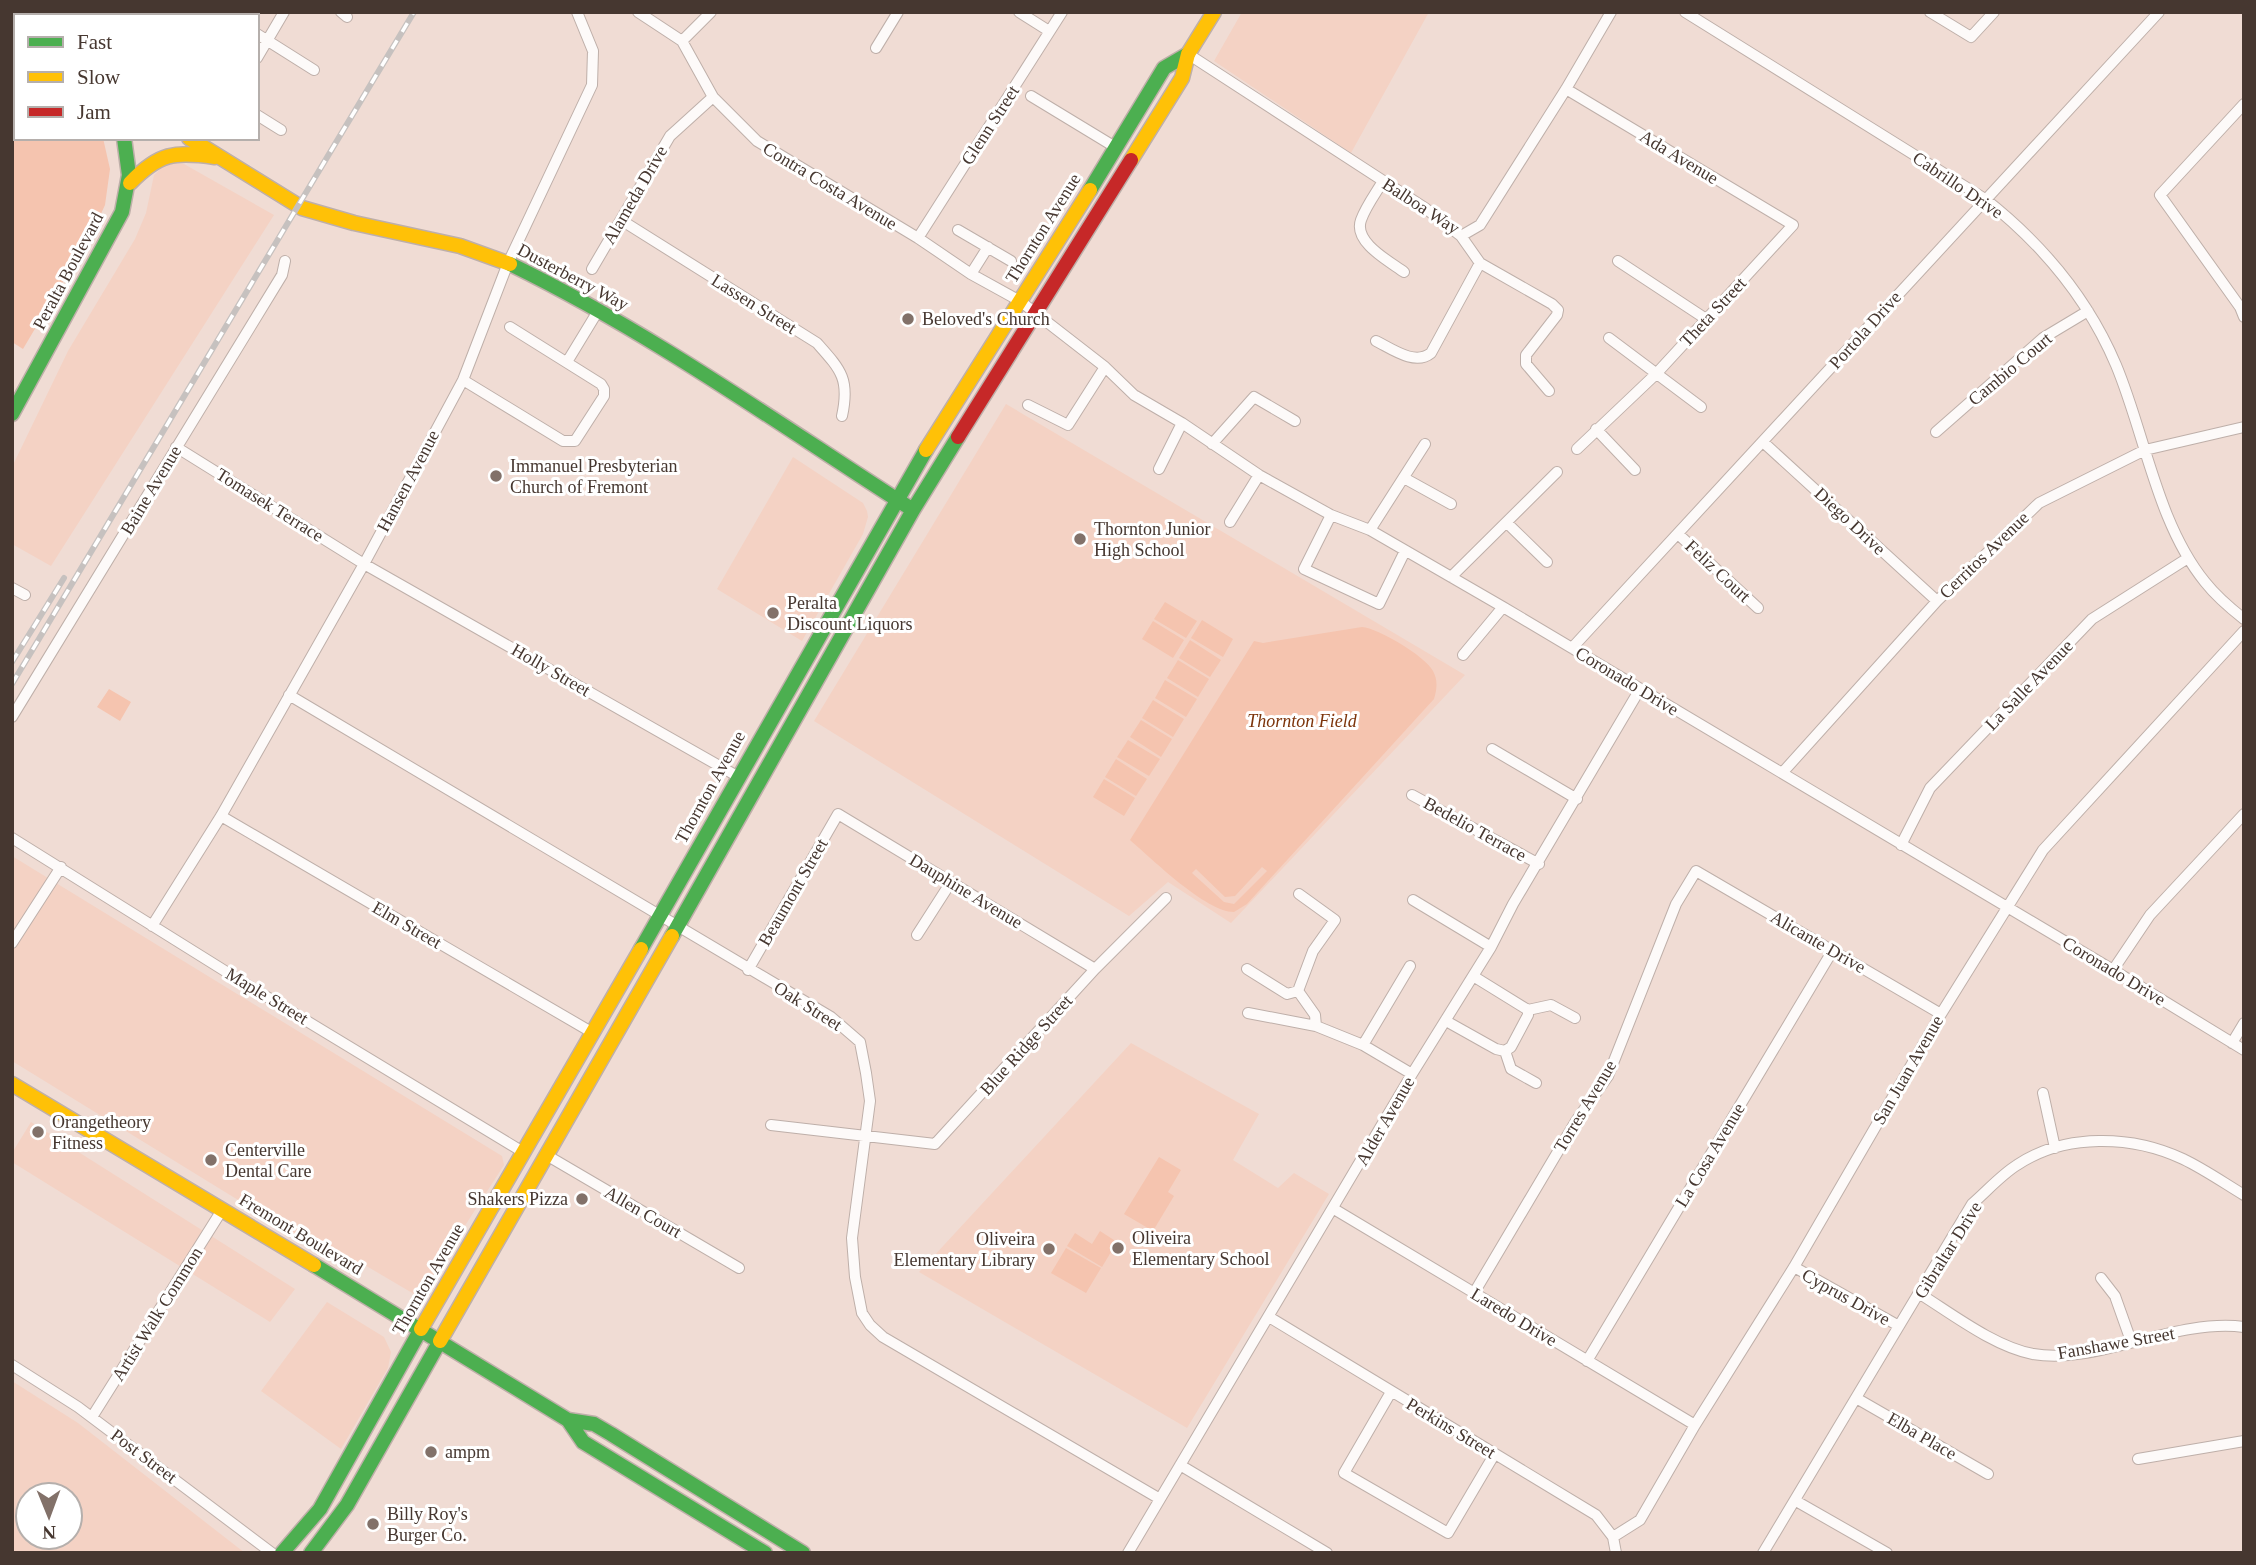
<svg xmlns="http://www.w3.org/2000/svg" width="2256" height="1565" font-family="'Times New Roman',serif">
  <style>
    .built { fill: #f4d2c4; fill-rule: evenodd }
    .green { fill: #f5c4af; fill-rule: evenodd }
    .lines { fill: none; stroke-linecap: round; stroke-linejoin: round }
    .street-casing { stroke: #beafa9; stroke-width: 12 }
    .fast-casing { stroke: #beafa9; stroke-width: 17 }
    .slow-casing { stroke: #beafa9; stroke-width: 17 }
    .jam-casing { stroke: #beafa9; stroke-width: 17 }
    .street { stroke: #fdfaf9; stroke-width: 10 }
    .fast { stroke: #4caf50; stroke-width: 14 }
    .slow { stroke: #ffc107; stroke-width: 14 }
    .jam { stroke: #c62828; stroke-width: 14 }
    .rail-casing { stroke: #c6c1bf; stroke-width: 6 }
    .rail { stroke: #fff; stroke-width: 3.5; stroke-dasharray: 10; stroke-linecap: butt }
    .poi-dot { fill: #827169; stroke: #fff; stroke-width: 2.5 }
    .labels { text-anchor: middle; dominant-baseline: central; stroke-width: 6; stroke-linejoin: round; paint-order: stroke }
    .street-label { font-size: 18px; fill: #463730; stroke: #fff }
    .poi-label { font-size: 18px; fill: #463730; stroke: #fff; text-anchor: start }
    .park-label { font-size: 18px; font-style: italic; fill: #7d350c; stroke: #fff }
  </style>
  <rect width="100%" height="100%" fill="#f0dcd4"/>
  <!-- built -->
  <path class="built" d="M1242 12H1429L1351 153 1214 61Z
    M175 163 184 164 274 215 51 566 12 544V467L68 351 135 239 146 213 154 175 165 165Z
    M1006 404 1465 675 1231 923 1168 882 1129 916 814 721Z
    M793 457 863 503 867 511 868 517 863 534 802 641 717 589Z
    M12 856 502 1156 504 1165 423 1291 414 1294 363 1264 318 1249 12 1061Z
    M1131 1043 1259 1114 1233 1160 1278 1188 1294 1173 1329 1194 1187 1428 919 1272Z
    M31 1122 295 1289 270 1322 12 1162V1153Z
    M327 1302 384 1337 391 1352 388 1368 341 1449 261 1391Z
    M12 1381 78 1423 245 1553H12ZM28 1495H70V1537H28Z"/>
  <!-- green -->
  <path class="green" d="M12 58 16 60V138H103L110 169 105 205 94 229 23 349 12 342Z
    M1165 602 1197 621 1186 638 1154 619Z
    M1202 620 1233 639 1223 657 1191 638Z
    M1153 621 1184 640 1173 658 1142 639Z
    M1362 627C1378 628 1425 656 1433 671 1438 680 1437 689 1434 699L1247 904 1234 912C1206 912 1152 859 1130 840L1254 641 1263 643ZM1262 867 1267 871 1234 904 1224 902 1192 873 1196 869 1225 897 1235 896Z
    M1190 640 1221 660 1210 677 1179 658Z
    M1178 660 1209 679 1198 697 1167 678Z
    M1165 680 1197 699 1186 717 1155 698Z
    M109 689 131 702 120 721 97 707Z
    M1153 700 1184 719 1173 737 1142 718Z
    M1141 720 1172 739 1161 757 1130 737Z
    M1128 740 1160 759 1149 776 1117 757Z
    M1116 759 1147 779 1136 796 1105 777Z
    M1104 779 1135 798 1124 816 1093 797Z
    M1159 1157 1181 1170 1168 1192 1174 1196 1153 1231 1124 1214Z
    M1100 1231 1117 1242 1102 1267 1067 1246 1075 1233 1092 1244Z
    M1066 1248 1101 1268 1086 1293 1051 1273Z"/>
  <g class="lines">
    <!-- street casing -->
    <g class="street-casing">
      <path id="street" d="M341 12 347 17
        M638 12 682 41 713 97 757 141 918 238 971 274 1020 301 1105 367 1134 395 1182 423 1259 475 1331 515 1370 530 1503 607 2113 970 2244 1050
        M1019 12 1049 31
        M1685 12 1985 199C2041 243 2088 299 2116 365 2145 434 2157 523 2205 582 2216 596 2230 608 2244 619
        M1930 12 1971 37 1994 12
        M186 16 188 12
        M257 34 314 70
        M682 41 711 12
        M876 48 898 12
        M1188 54 1425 208 1461 236 1480 263 1552 304 1558 310 1557 315 1526 355V364L1549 391
        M257 58 284 12
        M1566 89 1793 225 1656 374 1577 449
        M1031 96 1115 147
        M2244 104 2160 195 2240 307 2244 317
        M257 115 281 130
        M1383 181C1376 193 1366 206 1361 220 1353 242 1389 261 1404 272
        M621 220 817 343C841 370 850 379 842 416
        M958 230 1011 261
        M1461 236 1480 225 1566 89 1611 12
        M918 238 1062 12
        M1618 261 1706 319
        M592 269 670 136 713 97
        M971 274 988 247
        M1609 338 1701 407
        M1376 341C1392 349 1415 366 1431 353L1480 263
        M567 362 598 311
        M463 380 563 441H575L604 396V389L601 384 510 327
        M1028 405 1068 425 1105 367
        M1596 429 1635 470
        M1936 432 2043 338 2088 311
        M1763 442 1937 601
        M1212 444 1254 397 1295 421
        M176 447 364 564 737 776
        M1159 469 1182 423
        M1404 478 1451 504
        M1331 515 1304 569 1379 604 1405 551
        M1230 522 1259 475
        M1507 523 1547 562
        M1370 530 1425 444
        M1678 534 1758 608
        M1451 577 1557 472
        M12 588 25 595
        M1572 648 2159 12
        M1463 655 1503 607
        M289 695 831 1017 860 1042 866 1073 870 1101 852 1238 855 1277 862 1313 870 1325 883 1337 1160 1499
        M12 717 282 275 285 261
        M1492 749 1577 799
        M1783 772 1937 601 2039 503 2145 450 2244 427
        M1412 795 1539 864
        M221 816 593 1033
        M12 838 249 986 523 1152
        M1901 845 1930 788 2092 619 2188 558
        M1299 894 1335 920 1313 951 1298 991 1315 1015 1316 1026
        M1413 900 1491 947
        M152 926 221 816 364 564 463 380 508 263 592 85 593 51 577 12
        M917 935 951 882
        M12 943 61 867
        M1247 969 1287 994 1298 991
        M748 970 838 814 1095 969
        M2113 970 2150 915 2244 814
        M1528 1010 1551 1005 1575 1018
        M1248 1013 1316 1026 1363 1045 1412 1074
        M1446 1021 1496 1049 1505 1051 1511 1047 1528 1015V1010L1473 976
        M2232 1043 2244 1023
        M1363 1045 1410 966
        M1505 1051 1511 1069 1536 1083
        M2043 1093 2055 1148
        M771 1125 935 1144 1095 969 1166 898
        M548 1156 739 1268
        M1334 1209 1695 1425
        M1794 1267 1899 1326
        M2101 1278 2115 1296 2131 1341
        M1474 1293 1576 1121 1608 1076 1676 904 1696 871 1941 1014
        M1920 1294C1952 1314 1995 1347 2033 1354 2100 1365 2173 1318 2244 1327
        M1269 1317 1596 1515 1613 1537 1616 1553
        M1587 1361 1833 950
        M12 1365 78 1407 272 1553
        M1391 1392 1344 1473 1448 1533 1494 1455
        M1856 1398 1988 1474
        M92 1417 222 1210
        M2138 1459 2244 1441
        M1180 1465 1327 1553
        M1796 1501 1887 1553
        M1613 1537 1640 1520 1695 1425 1794 1267 1941 1014 2043 850 2244 631
        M1128 1553 1412 1074 1491 947 1513 904 1640 689
        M1763 1553 1972 1204C1987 1191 2001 1175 2017 1165 2065 1133 2132 1135 2183 1159 2204 1169 2224 1183 2244 1195"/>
    </g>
    <!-- fast casing -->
    <g class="fast-casing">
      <path id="fast" d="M115 16 117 12
        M130 16 132 12
        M12 37 16 40
        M1090 190 1164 68 1188 54
        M510 264C652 333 780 425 913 510
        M12 414 122 212 129 175 124 138
        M672 936 913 510 958 437
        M641 949 926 450
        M314 1265 568 1420 594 1424 611 1434 803 1553
        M568 1420 583 1442 765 1553
        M282 1553 320 1509 421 1329
        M311 1553 347 1505 440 1341"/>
    </g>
    <!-- slow casing -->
    <g class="slow-casing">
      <path id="slow" d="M189 138 302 208 354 223 460 246 510 264
        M1131 160 1182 78 1188 54 1214 12
        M130 183C159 153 174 151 215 157
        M926 450 1090 190
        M12 1084 314 1265
        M421 1329 641 949
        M440 1341 672 936"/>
    </g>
    <!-- jam casing -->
    <g class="jam-casing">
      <path id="jam" d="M958 437 1131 160"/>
    </g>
    <!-- street -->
    <use href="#street" class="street"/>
    <!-- fast -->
    <use href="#fast" class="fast"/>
    <!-- slow -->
    <use href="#slow" class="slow"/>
    <!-- jam -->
    <use href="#jam" class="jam"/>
    <!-- rail casing -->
    <g class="rail-casing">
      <path id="rail" d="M12 662 64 578
        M12 684 414 12"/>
    </g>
    <!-- rail -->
    <use href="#rail" class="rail"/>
  </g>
  <!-- markers -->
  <g class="poi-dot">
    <circle cx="908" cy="319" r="7"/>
    <circle cx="496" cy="476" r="7"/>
    <circle cx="1080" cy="539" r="7"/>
    <circle cx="773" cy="613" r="7"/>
    <circle cx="38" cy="1132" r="7"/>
    <circle cx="211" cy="1160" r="7"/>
    <circle cx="582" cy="1199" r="7"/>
    <circle cx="1118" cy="1248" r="7"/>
    <circle cx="1049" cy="1249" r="7"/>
    <circle cx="431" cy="1452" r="7"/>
    <circle cx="373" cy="1524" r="7"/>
  </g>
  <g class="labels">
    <!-- street labels -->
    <g class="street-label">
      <text transform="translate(990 125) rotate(-57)">Glenn Street</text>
      <text transform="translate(1679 157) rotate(31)">Ada Avenue</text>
      <text transform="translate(1958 185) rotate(34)">Cabrillo Drive</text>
      <text transform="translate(830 186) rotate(31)">Contra Costa Avenue</text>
      <text transform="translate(635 195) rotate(-60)">Alameda Drive</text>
      <text transform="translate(1421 206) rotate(33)">Balboa Way</text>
      <text transform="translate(1043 228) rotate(-58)">Thornton Avenue</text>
      <text transform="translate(68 271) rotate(-62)">Peralta Boulevard</text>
      <text transform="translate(573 277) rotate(28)">Dusterberry Way</text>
      <text transform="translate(754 304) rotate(32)">Lassen Street</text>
      <text transform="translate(1713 312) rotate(-47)">Theta Street</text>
      <text transform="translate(1865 330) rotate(-48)">Portola Drive</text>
      <text transform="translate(2010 369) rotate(-40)">Cambio Court</text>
      <text transform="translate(408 481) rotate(-62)">Hansen Avenue</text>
      <text transform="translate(151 490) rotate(-59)">Baine Avenue</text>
      <text transform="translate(270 505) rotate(32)">Tomasek Terrace</text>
      <text transform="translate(1850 521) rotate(43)">Diego Drive</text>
      <text transform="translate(1984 555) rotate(-44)">Cerritos Avenue</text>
      <text transform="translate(1718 571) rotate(43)">Feliz Court</text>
      <text transform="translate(551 670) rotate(30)">Holly Street</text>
      <text transform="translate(1627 681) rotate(31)">Coronado Drive</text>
      <text transform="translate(2029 685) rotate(-46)">La Salle Avenue</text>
      <text transform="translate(710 787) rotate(-61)">Thornton Avenue</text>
      <text transform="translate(1475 829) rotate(29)">Bedelio Terrace</text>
      <text transform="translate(966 891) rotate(31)">Dauphine Avenue</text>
      <text transform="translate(793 892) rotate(-60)">Beaumont Street</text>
      <text transform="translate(407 925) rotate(30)">Elm Street</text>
      <text transform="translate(1818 942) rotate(30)">Alicante Drive</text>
      <text transform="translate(2114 971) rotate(31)">Coronado Drive</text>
      <text transform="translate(267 996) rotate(31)">Maple Street</text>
      <text transform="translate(808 1006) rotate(32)">Oak Street</text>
      <text transform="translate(1026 1045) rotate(-48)">Blue Ridge Street</text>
      <text transform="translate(1908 1070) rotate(-60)">San Juan Avenue</text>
      <text transform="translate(1585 1106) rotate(-59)">Torres Avenue</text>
      <text transform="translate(1385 1121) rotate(-60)">Alder Avenue</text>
      <text transform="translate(1710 1155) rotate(-59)">La Cosa Avenue</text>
      <text transform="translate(643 1212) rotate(30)">Allen Court</text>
      <text transform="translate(301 1234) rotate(31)">Fremont Boulevard</text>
      <text transform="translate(1948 1250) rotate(-58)">Gibraltar Drive</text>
      <text transform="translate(428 1279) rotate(-60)">Thornton Avenue</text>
      <text transform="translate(1846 1297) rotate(29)">Cyprus Drive</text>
      <text transform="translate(157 1314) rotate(-58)">Artist Walk Common</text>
      <text transform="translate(1514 1317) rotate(31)">Laredo Drive</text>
      <text transform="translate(2116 1343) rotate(-10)">Fanshawe Street</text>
      <text transform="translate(1451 1428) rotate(31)">Perkins Street</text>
      <text transform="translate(1922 1436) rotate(30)">Elba Place</text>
      <text transform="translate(144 1456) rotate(37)">Post Street</text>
    </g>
    <!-- poi labels -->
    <g class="poi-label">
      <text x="922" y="319">Beloved's Church</text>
      <text x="510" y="466">Immanuel Presbyterian<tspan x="510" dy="21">Church of Fremont</tspan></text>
      <text x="1094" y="529">Thornton Junior<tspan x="1094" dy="21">High School</tspan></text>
      <text x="787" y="603">Peralta<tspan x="787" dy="21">Discount Liquors</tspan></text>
      <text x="52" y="1122">Orangetheory<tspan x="52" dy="21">Fitness</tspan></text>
      <text x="225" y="1150">Centerville<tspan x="225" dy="21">Dental Care</tspan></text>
      <text x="568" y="1199" text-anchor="end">Shakers Pizza</text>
      <text x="1132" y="1238">Oliveira<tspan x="1132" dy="21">Elementary School</tspan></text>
      <text x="1035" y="1239" text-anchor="end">Oliveira<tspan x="1035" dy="21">Elementary Library</tspan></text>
      <text x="445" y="1452">ampm</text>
      <text x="387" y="1514">Billy Roy's<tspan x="387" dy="21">Burger Co.</tspan></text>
    </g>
    <!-- park labels -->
    <g class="park-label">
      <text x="1302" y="721">Thornton Field</text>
    </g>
  </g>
  <!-- border -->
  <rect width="2256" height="1565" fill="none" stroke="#463730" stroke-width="28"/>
  <!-- legend -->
  <rect x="14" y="14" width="245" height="126" fill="#ffffff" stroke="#b5afac" stroke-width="2"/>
  <rect x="28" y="37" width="35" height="10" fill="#4caf50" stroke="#b5afac" stroke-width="2"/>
  <text x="77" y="49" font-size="21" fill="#463730">Fast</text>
  <rect x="28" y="72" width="35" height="10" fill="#ffc107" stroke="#b5afac" stroke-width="2"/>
  <text x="77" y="84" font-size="21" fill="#463730">Slow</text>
  <rect x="28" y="107" width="35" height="10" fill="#c62828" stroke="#b5afac" stroke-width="2"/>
  <text x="77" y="119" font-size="21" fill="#463730">Jam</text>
  <!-- north arrow -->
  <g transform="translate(49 1516) rotate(179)"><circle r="33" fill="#ffffff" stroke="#b5afac" stroke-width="2"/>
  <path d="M0-5L12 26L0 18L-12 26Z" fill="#827169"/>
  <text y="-10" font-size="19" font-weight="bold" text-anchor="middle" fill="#463730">N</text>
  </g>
</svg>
